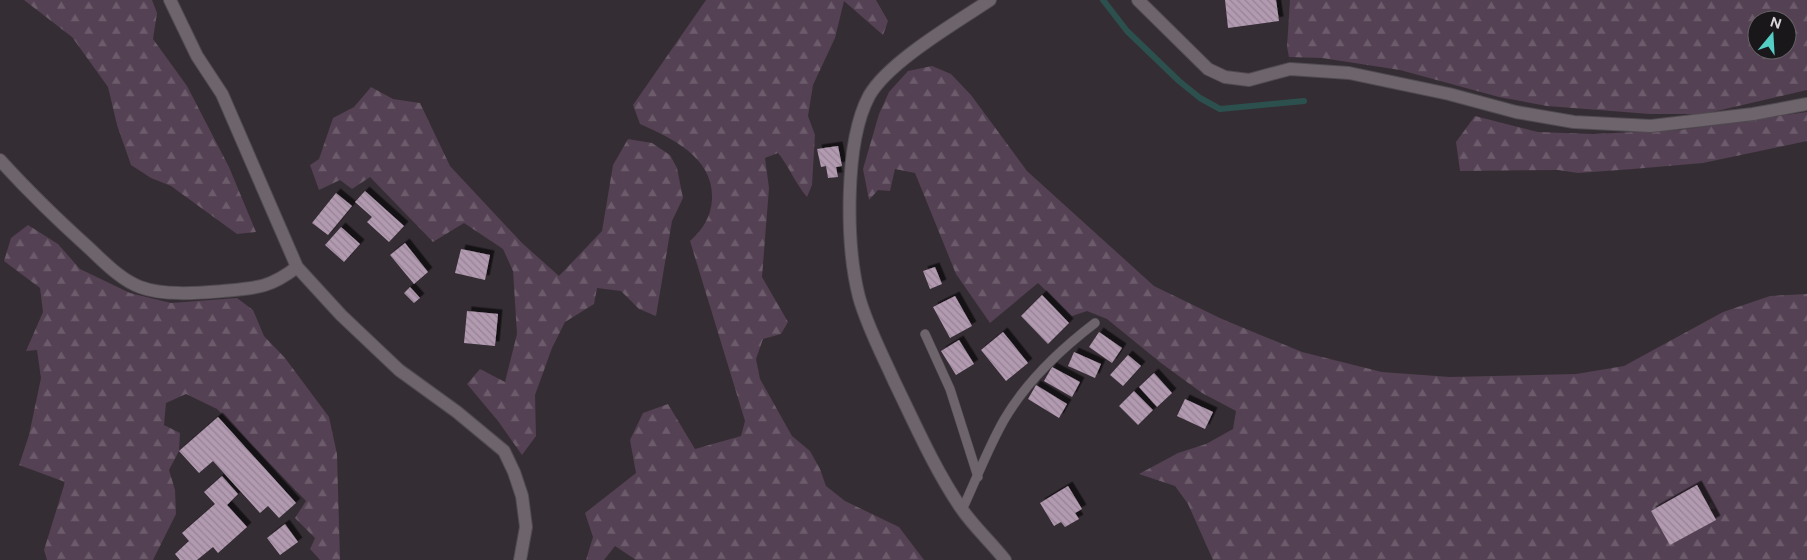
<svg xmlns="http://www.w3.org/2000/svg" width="1807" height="560" font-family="Figtree,sans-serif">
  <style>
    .forest { fill: url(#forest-firs); fill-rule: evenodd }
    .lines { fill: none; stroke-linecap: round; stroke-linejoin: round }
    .stream { stroke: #2c504d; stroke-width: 6 }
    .building { fill: url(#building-back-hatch); filter: url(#shadow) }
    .service-casing { stroke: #514b51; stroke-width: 10 }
    .minor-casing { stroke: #514b51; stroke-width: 14 }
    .service { stroke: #6d646c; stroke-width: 9 }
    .minor { stroke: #6d646c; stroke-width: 12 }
  </style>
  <defs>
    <pattern id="forest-firs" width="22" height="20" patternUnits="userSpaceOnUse" patternTransform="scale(1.25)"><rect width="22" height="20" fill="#544153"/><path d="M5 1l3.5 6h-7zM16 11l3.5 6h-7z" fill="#6c5c6b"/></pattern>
    <pattern id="building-back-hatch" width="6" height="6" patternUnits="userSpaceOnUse" patternTransform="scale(1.25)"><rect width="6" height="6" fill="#b29ab1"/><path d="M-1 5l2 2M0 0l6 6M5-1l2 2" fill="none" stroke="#968495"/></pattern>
    <filter id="shadow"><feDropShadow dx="4.5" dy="-4.5" stdDeviation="0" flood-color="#0009"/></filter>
  </defs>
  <rect width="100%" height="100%" fill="#352d34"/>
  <!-- forest -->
  <path class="forest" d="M24 0H152L157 13 153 39 187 86 229 167 256 232 237 234 171 186 151 178 131 165 117 125 108 87 72 37Z
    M706 0H876L888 21 883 35 844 1 835 38 813 85 808 116 815 135 812 185 807 197C795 183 790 168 778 153L765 158 769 188 762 277 788 322 781 334 763 339 756 359 760 379 792 436 810 451 820 469 826 486 845 501 899 527 924 560H636L615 546 604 560H586L593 537 585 513 636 473 630 440 643 413 668 404 695 449 741 436 745 421 690 241C703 229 711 217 712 199 714 158 672 138 640 124L633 105Z
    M1290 0H1807V90L1704 114H1650L1547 106 1499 97 1400 70 1322 58 1289 57 1287 47ZM1757 20H1787V50H1757Z
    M932 66 951 74 971 95 1027 171 1154 286 1222 319 1302 352 1382 372 1450 377 1576 374 1624 366 1723 312 1770 296 1807 294V560H1213L1188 504 1175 486 1139 474 1178 453 1206 444 1233 429 1236 411 1202 393 1161 363 1107 319 1087 311 1072 316 1038 283 990 323 956 274 915 173 895 169 890 191 878 190 869 200 863 169 879 114 889 92 908 71Z
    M371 87 393 99 420 103 450 166 522 243 559 276 602 231 613 165 628 139 652 143 670 155 677 168 683 198 672 221 656 316 639 309 621 291 597 288 594 304 565 322 552 348 535 395 536 436 522 455 498 421 467 384 480 369 505 382 517 334 513 271 503 249 464 223 433 242 370 177 352 189 340 180 319 190 310 165 319 159 333 118 354 107Z
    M1807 112V141L1703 163 1633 169 1578 173 1558 170 1460 171 1456 142 1475 116 1538 132 1593 134 1679 130Z
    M28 225 58 244 80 269 130 293 171 303 237 298 253 310 264 336 285 358 329 417 337 454 340 560H320L310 549 315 538 295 518 306 501 217 409 186 394 166 403 164 425 180 433 179 451 169 470 175 490 176 514 153 560H47L44 550 65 482 19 465 29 435 41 378 37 350 26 351 43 312 40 288 4 261 11 238Z"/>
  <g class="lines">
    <!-- stream -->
    <path class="stream" d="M1103 0 1127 31 1179 81 1200 98 1220 109 1304 101"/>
  </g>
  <!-- building -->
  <path class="building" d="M1225 0H1276L1279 21 1228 28Z
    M838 146 842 166 836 167 838 177 828 178 826 166 821 167 817 149Z
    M365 191 404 226 389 242 367 222 372 217 355 202Z
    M336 193 352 206 328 235 312 223Z
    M341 227 360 244 344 262 325 245Z
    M405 243 428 272 414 284 390 255Z
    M461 249 490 255 485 280 455 273Z
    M935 267 942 284 930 289 923 271Z
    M410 287 420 298 414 303 404 293Z
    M1042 295 1069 323 1048 344 1021 316Z
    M955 296 972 326 950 338 933 307Z
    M467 311 498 314 495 346 464 343Z
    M1003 332 1028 363 1006 381 981 350Z
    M1099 332 1122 348 1112 363 1089 347Z
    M959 340 974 364 956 375 941 351Z
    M1074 352 1101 364 1095 378 1068 366Z
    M1128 355 1141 366 1123 386 1110 375Z
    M1052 367 1080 382 1072 397 1044 381Z
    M1154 373 1172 393 1157 407 1139 387Z
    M1036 385 1067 404 1059 418 1028 399Z
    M1134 391 1153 410 1138 425 1119 406Z
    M1185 399 1213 412 1205 429 1177 416Z
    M218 417 296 503 279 518 268 506 260 513 213 461 199 473 179 451Z
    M222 476 238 494 227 505 247 527 218 553 213 547 197 560H180L175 554 189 541 182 533 215 504 204 492Z
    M1697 485 1716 520 1670 545 1651 511Z
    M1068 486 1082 509 1075 513 1079 519 1065 527 1061 522 1054 526 1040 503Z
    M285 524 298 542 280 555 267 538Z"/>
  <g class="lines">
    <!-- service casing -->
    <g class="service-casing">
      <path id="service" d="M925 334 950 389 978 477
        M962 510C976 480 988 448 1004 420 1026 382 1061 349 1095 323"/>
    </g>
    <!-- minor casing -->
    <g class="minor-casing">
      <path id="minor" d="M170 0 197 56 222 94 297 267 341 315 399 370 457 412 504 451 514 472 522 496 526 527 520 560
        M990 0C957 22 888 62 869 96 844 143 846 246 859 297 867 326 882 354 894 381 915 424 934 468 961 508 973 526 991 542 1005 560
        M1138 0 1208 69 1225 77 1249 80 1290 69 1349 73 1449 94 1516 112 1574 122 1651 126 1753 114 1807 104
        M0 160C28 191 58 220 89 248 104 262 121 280 140 287 164 296 198 293 223 291 256 288 270 288 297 267"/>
    </g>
    <!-- service -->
    <use href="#service" class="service"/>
    <!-- minor -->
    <use href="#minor" class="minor"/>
  </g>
  <!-- north arrow -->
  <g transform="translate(1772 35) rotate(18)"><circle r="24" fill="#1a171a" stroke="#676366"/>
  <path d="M0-4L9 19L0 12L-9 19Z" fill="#55cec5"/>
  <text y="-8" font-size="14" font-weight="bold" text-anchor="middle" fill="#dad5d9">N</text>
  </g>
</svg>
